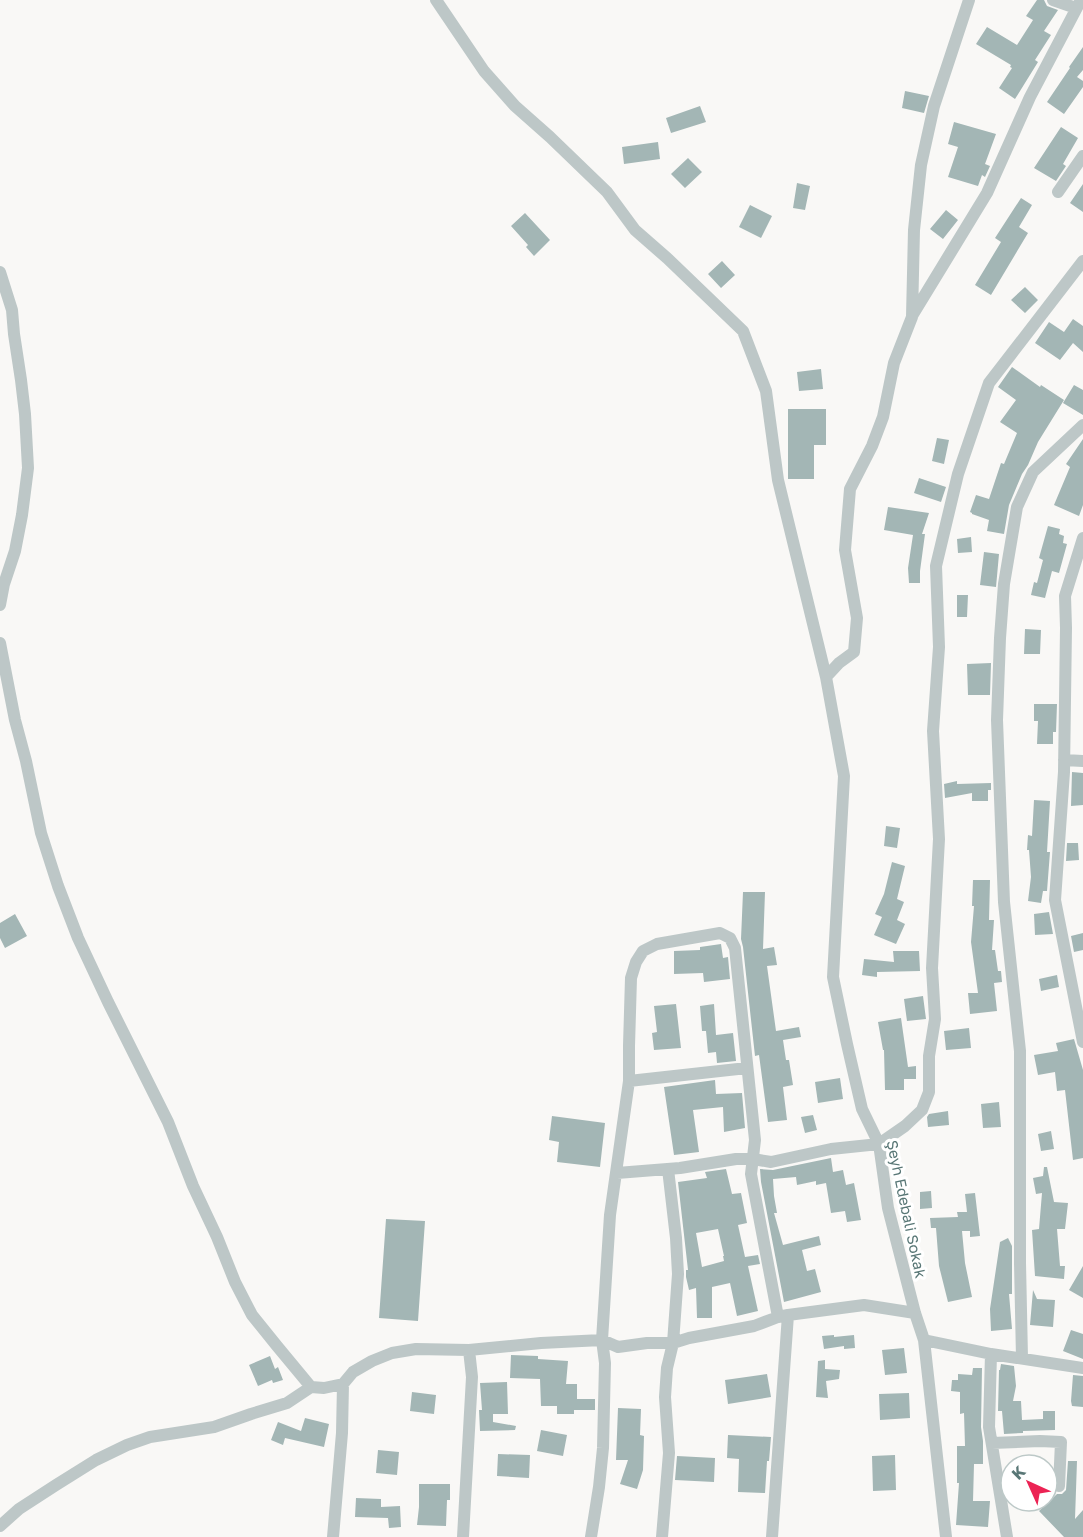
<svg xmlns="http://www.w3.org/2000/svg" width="1083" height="1537" font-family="'Golos Text',sans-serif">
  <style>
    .building { fill: #a3b6b5; fill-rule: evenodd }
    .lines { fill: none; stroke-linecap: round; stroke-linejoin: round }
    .street { stroke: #bdc7c7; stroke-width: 12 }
    .labels { text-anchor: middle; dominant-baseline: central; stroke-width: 6; stroke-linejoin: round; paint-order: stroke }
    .street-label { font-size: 15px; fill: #597776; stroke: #fff }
  </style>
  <rect width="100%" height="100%" fill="#f9f8f6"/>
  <!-- building -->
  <path class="building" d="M1037 0H1044L1047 6 1058 10 1044 31 1051 35 1035 60 1038 62 1015 99 999 88 1012 68 1010 67 1011 65 976 44 987 27 1017 45 1033 20 1026 16Z
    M1083 47V70L1077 77 1083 81V87L1064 114 1047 102 1070 68 1069 67Z
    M905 91 929 96 924 113 902 108Z
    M700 106 706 122 671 133 666 118Z
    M954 122 996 134 985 164 990 166 985 177 982 175 978 186 948 177 958 147 948 144Z
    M1061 127 1078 138 1063 164 1066 166 1056 181 1034 168Z
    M658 142 660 159 624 164 622 147Z
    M688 158 702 172 685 188 671 174Z
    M797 183 810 186 805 210 793 208Z
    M1083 184V212L1070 203Z
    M1021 198 1032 205 1019 227 1028 233 991 295 975 285 1001 242 995 238Z
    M750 205 772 216 761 238 739 227Z
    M946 210 958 220 943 239 930 229Z
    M525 213 550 240 534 256 526 247 528 245 511 226Z
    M722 261 735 275 721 288 708 274Z
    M1025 287 1038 300 1025 313 1011 300Z
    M1073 319 1083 326V352L1073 343 1060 360 1035 343 1049 322 1064 332Z
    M1012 367 1040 387 1041 385 1064 400 1038 442 1028 465 1022 474 1009 505 1004 534 987 531 989 520 972 514V513L970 512 976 495 989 499 1001 463 1004 464 1017 433 1000 422 1016 400 998 387Z
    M821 369 823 389 799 391 797 372Z
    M1074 385 1083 390V415L1063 403Z
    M788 409H826V445H814V479H788Z
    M937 438 949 440 944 464 932 461Z
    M1083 439V505L1079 516 1054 505 1070 467 1066 464Z
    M919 478 946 487 941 502 914 493Z
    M888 507 929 513 922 534H925L920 571V583H909L908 568 913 535 884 530Z
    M1048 526 1060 529 1059 534 1064 536 1063 543 1067 544 1059 573 1052 571 1045 598 1031 595 1034 582 1037 583 1043 560 1039 558Z
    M971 537 972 552 958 553 957 539Z
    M984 552 999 554 996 587 980 585Z
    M957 595H968L967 617H957Z
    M1025 629 1041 630 1040 654H1024Z
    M991 663 990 695H968L967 664Z
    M1034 704H1057L1056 732H1053V744H1037L1038 721H1034Z
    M1072 772 1083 773V805L1071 806Z
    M957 781V784L991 783V790H988V801H972V793L945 798 944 784Z
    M1034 800 1050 801 1047 852H1050L1047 891H1043L1041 903 1028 901 1031 877 1029 850H1027L1028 835 1032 836Z
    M886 826 900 828 897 848 884 846Z
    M1067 843H1078L1079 860 1066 861Z
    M892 862 905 866 897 899 904 902 897 920 905 924 896 944 874 935 882 917 875 914 884 894Z
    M973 880H990L989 920H994L992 950H995L998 971H1001L1002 982 994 983 997 1011 970 1014 968 993H978L971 942 974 906H972Z
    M743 892H765L763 949 774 947 777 965 767 966 776 1031 799 1027 801 1037 783 1040 786 1060H789L793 1085 783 1087 787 1120 768 1122 759 1055 755 1056 743 947 741 939Z
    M1049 912 1053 934 1035 935 1034 914Z
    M15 914 27 936 5 948 0 938V923Z
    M1083 933V950L1074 952 1071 936Z
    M721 944 723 958 728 957 730 979 704 982 703 973 674 974V951L700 950V947Z
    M893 951H919L920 971 877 972V977L862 975 864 959 894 962Z
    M1057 975 1059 987 1041 991 1039 979Z
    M923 996 926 1019 907 1021 904 999Z
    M676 1004 681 1048 654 1050 652 1033 657 1032 654 1006Z
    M714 1004 716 1035 733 1033 736 1061 717 1063 716 1052 708 1053 706 1031H702L700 1006Z
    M901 1018 908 1067 916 1066V1079H904V1090H885L884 1050H883L878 1022Z
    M969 1028 971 1048 946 1050 944 1031Z
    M1074 1039 1083 1070V1158L1073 1160 1065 1090 1057 1091 1055 1072 1038 1075 1034 1055 1058 1051 1056 1043Z
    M840 1078 843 1099 818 1103 815 1082Z
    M715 1080 716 1094 742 1093 745 1128 724 1132 723 1107 693 1110 699 1152 674 1155 664 1087Z
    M999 1102 1001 1127 983 1128 981 1104Z
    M948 1111 949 1125 928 1127 927 1117 929 1114Z
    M813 1115 817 1130 805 1133 801 1117Z
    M552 1116 605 1123 600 1167 557 1162 559 1142 549 1140Z
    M1051 1131 1054 1149 1041 1151 1038 1134Z
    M831 1158 833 1172 843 1170 846 1185 854 1183 861 1220 847 1222 845 1211 831 1213 826 1183 816 1185V1181L797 1185 796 1177 773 1179 774 1196 777 1213H774L783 1245 819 1236 821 1245 802 1250 807 1271 815 1269 821 1292 784 1302 761 1182 760 1169 773 1170Z
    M1044 1167H1047L1054 1202 1068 1203 1065 1229H1057L1060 1266H1065L1064 1279 1035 1276 1032 1230 1039 1229 1042 1193 1036 1194 1033 1178 1043 1176Z
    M726 1169 732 1194 741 1193 747 1223 738 1225 745 1257 758 1255 760 1264 748 1266 758 1311 737 1316 730 1283 712 1287V1318H697L696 1288 689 1290 686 1277V1270H688L678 1182 707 1178 705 1172ZM718 1229 724 1256H723L724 1261 702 1267 696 1233Z
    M931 1191 932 1208 920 1209V1192Z
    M975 1193 980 1236 970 1237V1231H962L965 1263 972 1297 948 1302 939 1266 936 1228H931L930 1218 958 1217 957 1212H967L965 1194Z
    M386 1219 425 1221 418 1321 379 1318Z
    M1008 1238 1012 1246V1294H1009L1012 1329 991 1331 990 1309 1000 1242Z
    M1083 1266V1298L1069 1290Z
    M1033 1290 1037 1299 1055 1300 1053 1327 1030 1325Z
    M1071 1330 1083 1334V1359L1063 1351Z
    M834 1335V1337L854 1335 855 1348 844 1349V1346L824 1349 822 1336Z
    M904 1348 907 1373 885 1375 882 1350Z
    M511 1355 538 1356V1359L568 1361 566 1384H577V1399H595V1410H574V1414H557V1406H541L540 1379 510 1378Z
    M270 1356 275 1369 278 1367 283 1380 273 1383 272 1380 258 1386 249 1365Z
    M825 1360V1369L840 1370 839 1379 826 1381 828 1398 816 1397 818 1361Z
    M1001 1364 1014 1366 1016 1386 1013 1401H1021L1022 1420 1043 1419V1411H1055V1430L1023 1431V1433L1004 1434 1002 1411H998L999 1370H1000Z
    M973 1368H982L981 1427 983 1441V1464H974L973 1501H990L988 1527 956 1525 959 1483H957V1446H965L964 1413 960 1414V1392L951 1391 952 1380H958V1374L972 1375Z
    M767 1374 771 1397 728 1404 725 1380Z
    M1073 1375 1083 1376V1407L1072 1406 1071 1401Z
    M507 1382 508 1414H493V1422L516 1426 515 1430 480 1431 479 1410H482L480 1383Z
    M412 1392 436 1395 434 1414 410 1411Z
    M909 1393 910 1418 880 1420 879 1394Z
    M618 1408 641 1409 640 1435 644 1436 643 1470 637 1489 620 1484 628 1460H616Z
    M305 1418 329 1424 324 1447 285 1438 283 1445 271 1440 278 1422 301 1431Z
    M541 1430 567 1435 563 1456 537 1451Z
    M728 1435 771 1437 769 1461H767L765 1493 738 1492 739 1459 727 1458Z
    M378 1450 399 1452 397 1475 376 1473Z
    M498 1454 530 1455 529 1478 497 1476Z
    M895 1455 896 1490 873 1491 872 1456Z
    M677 1456 715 1458 714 1482 675 1480Z
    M1068 1461H1077L1075 1519 1083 1510V1537H1064L1039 1511 1057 1494H1062L1066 1490Z
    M419 1484H450V1500H447L446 1526 417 1525 419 1507Z
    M356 1498 381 1499V1507L400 1506 401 1527 389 1528 388 1518 355 1517Z"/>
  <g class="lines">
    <!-- street -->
    <path class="street" d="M436 0 484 71 515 106 550 137 607 192 635 230 667 258 743 331 766 391 778 480 826 677 844 776 833 977 847 1044 862 1109 879 1144 888 1208 915 1313 924 1340 946 1537
      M1053 0 1076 8
      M1058 192 1083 156
      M0 272 12 310 14 334 21 380 25 414 28 468 22 515 15 551 4 584 0 605
      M912 316 987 193 1030 97 1081 0
      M1083 538 1065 596 1066 628 1064 772 1055 900 1083 1042
      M0 643 15 720 26 761 41 833 58 886 78 938 108 1002 168 1122 193 1186 217 1237 235 1282 252 1315 277 1346 311 1387 324 1388 343 1384 353 1372 372 1361 392 1353 416 1349 469 1350 541 1343 602 1340 618 1347 647 1343H673L689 1338 754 1326 778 1317 788 1315 864 1305 915 1313
      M826 677 839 663 854 652 857 618 845 550 850 489 872 446 883 417 894 363 912 317 914 230 921 165 934 106 969 0
      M1064 760 1083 761
      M629 1081 747 1068
      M617 1173 680 1168 736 1159H753L771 1162 831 1149 879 1144 905 1126 922 1110 929 1092V1056L935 1019 932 968 939 839 933 731 939 647 936 566 958 474 989 383 1083 261
      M924 1340 991 1354 1083 1368
      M991 1354 989 1427 1007 1537
      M1022 1358 1020 1263V1051L1004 902 997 720 1000 638 1004 584 1017 507 1033 472 1083 425
      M992 1443 1040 1441 1061 1442 1059 1486
      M0 1526 19 1509 56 1485 96 1460 127 1445 150 1437 214 1427 251 1414 287 1403 311 1387
      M333 1537 342 1433 343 1384
      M463 1537 472 1377 469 1350
      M591 1537 599 1487 603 1448 605 1363 602 1340 610 1215 629 1081V1046L631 978 636 962 643 951 657 944 720 933 730 938 735 948 755 1140 751 1174 778 1317
      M662 1537 669 1453 665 1397 667 1368 673 1343 678 1274 676 1238 668 1169
      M772 1537 788 1315"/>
  </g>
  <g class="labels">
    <!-- street labels -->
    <g class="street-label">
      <text transform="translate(907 1209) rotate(78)">Şeyh Edebali Sokak</text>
    </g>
  </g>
  <!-- north arrow -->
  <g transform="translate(1029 1483) rotate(315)"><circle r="28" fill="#ffffff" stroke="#bdc9c8" stroke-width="1.5"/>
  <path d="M0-4.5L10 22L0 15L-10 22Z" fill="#ec2354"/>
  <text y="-9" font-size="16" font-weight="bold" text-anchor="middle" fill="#597776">K</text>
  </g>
</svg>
